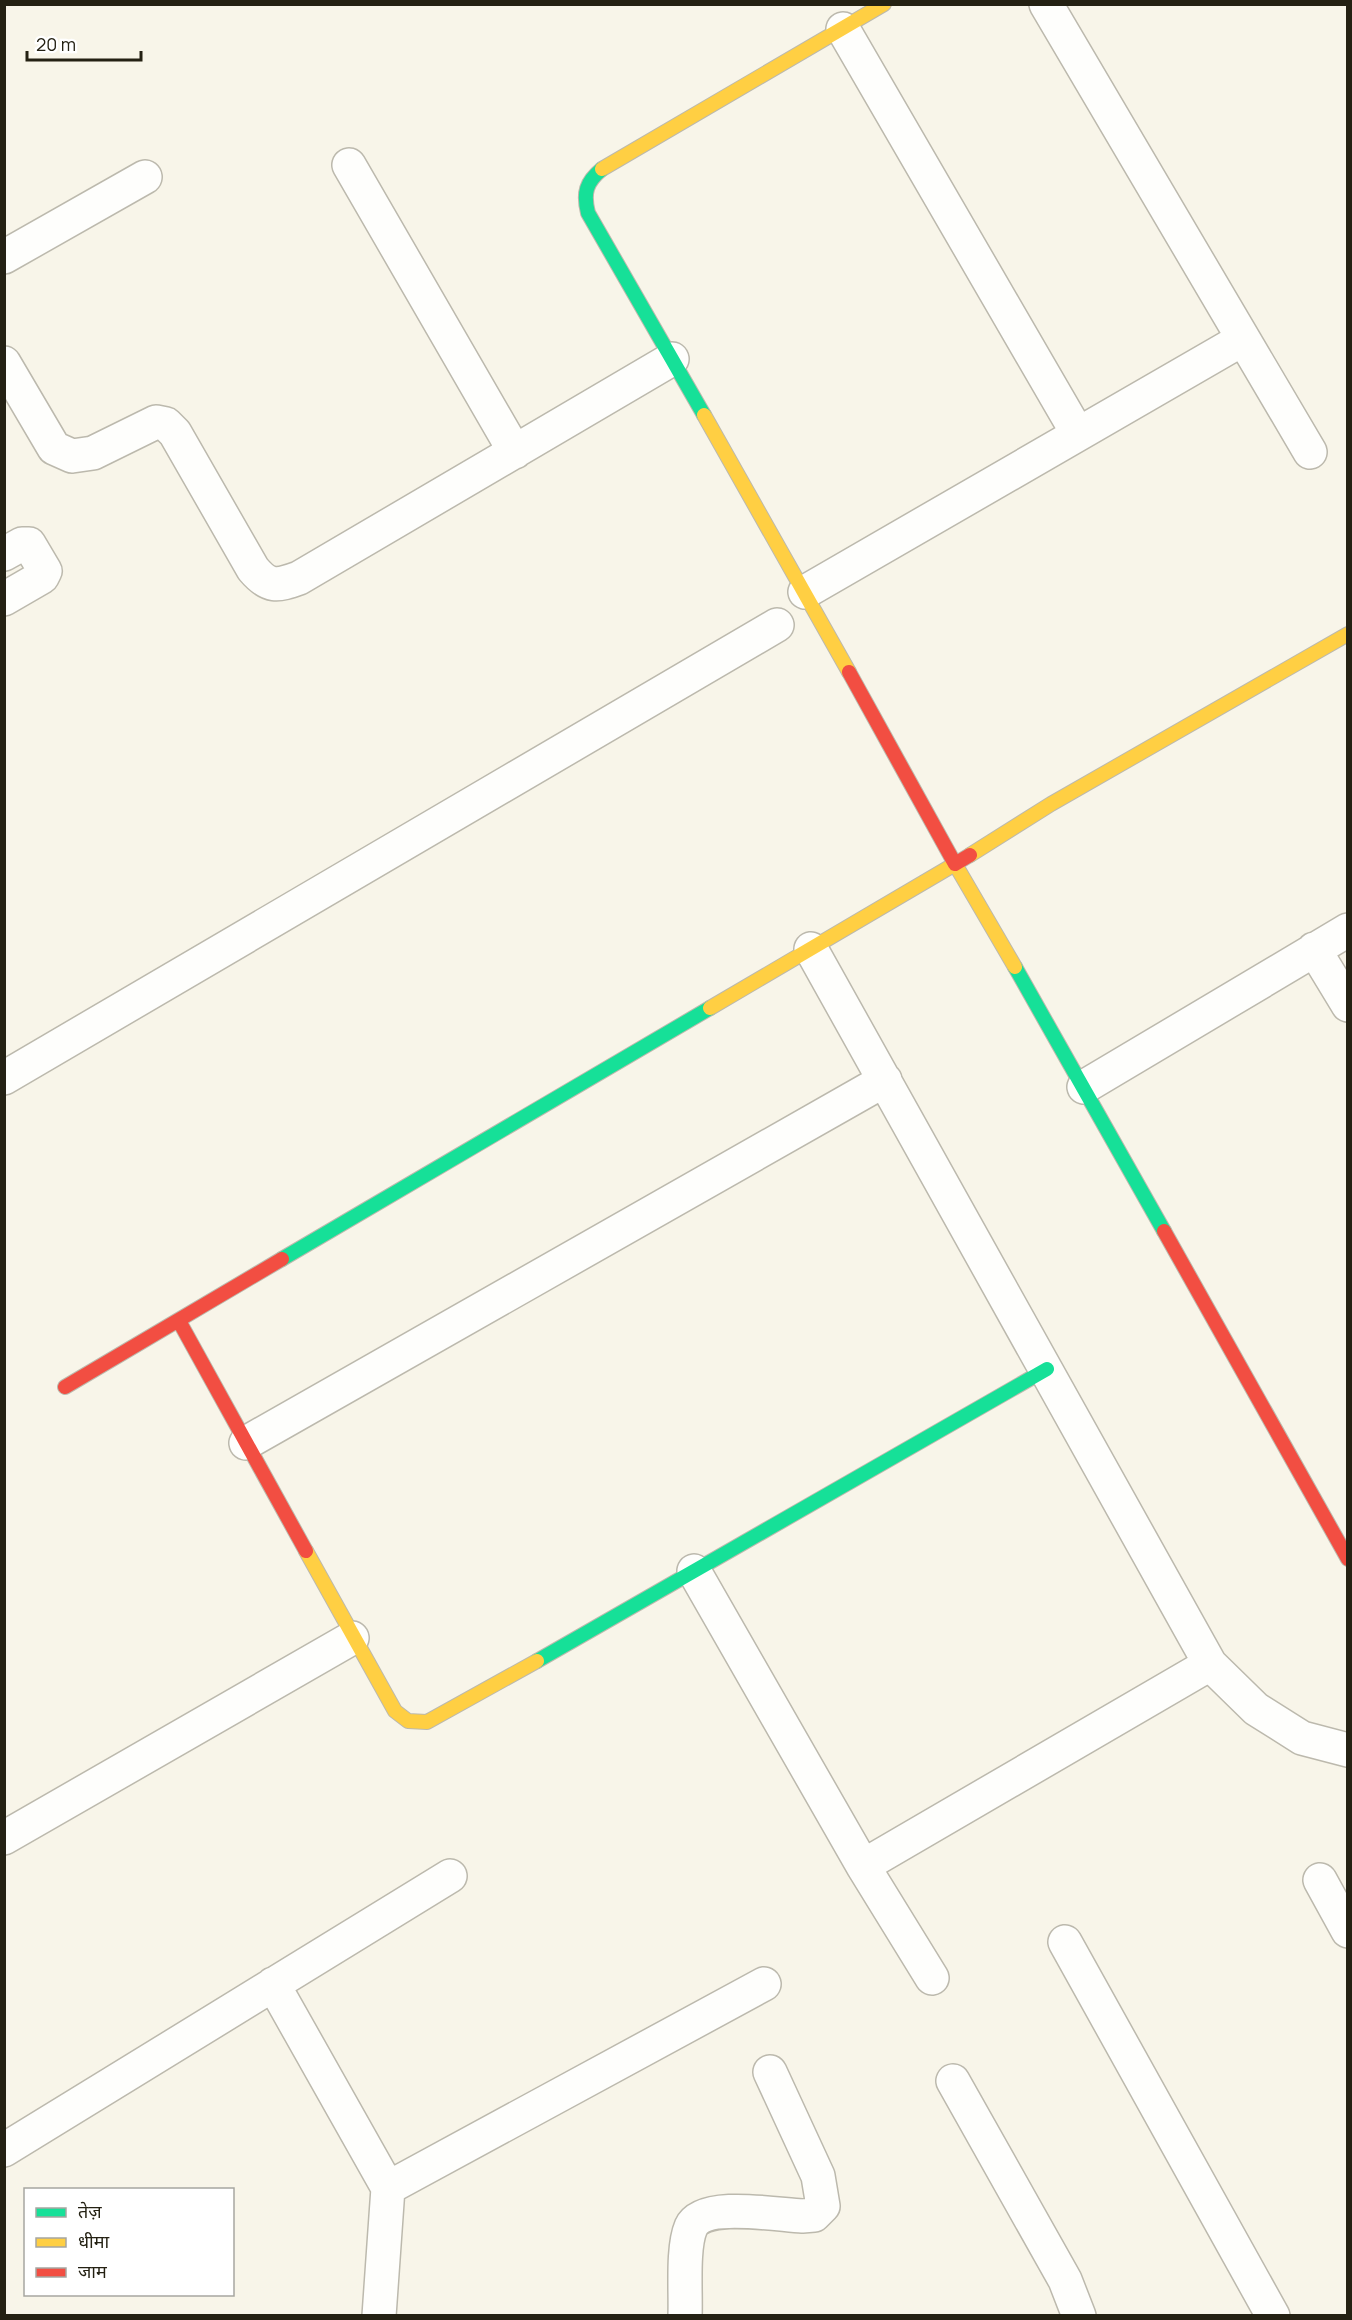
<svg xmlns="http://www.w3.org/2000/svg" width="1352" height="2320" font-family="Manrope,'Noto Sans Devanagari',sans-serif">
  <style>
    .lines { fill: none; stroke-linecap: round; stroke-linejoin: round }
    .street-casing { stroke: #bcb9ad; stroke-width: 36 }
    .fast-casing { stroke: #bcb9ad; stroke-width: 16 }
    .slow-casing { stroke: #bcb9ad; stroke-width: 16 }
    .jam-casing { stroke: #bcb9ad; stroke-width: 16 }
    .street { stroke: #fefefc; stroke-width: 33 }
    .fast { stroke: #16e098; stroke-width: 14 }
    .slow { stroke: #ffcf43; stroke-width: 14 }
    .jam { stroke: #f24e42; stroke-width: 14 }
  </style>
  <rect width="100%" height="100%" fill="#f8f5e9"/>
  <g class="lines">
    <!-- street casing -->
    <g class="street-casing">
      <path id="street" d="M1046 4 1310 452
        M843 29 1078 434
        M349 165 515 452
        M4 257 145 177
        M4 363 54 448 72 456 93 453 156 422 166 424 175 433 253 569C269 588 277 586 299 578L672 359
        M4 554 22 544H29L45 571 42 577 4 599
        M805 592 1243 339
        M811 949 1210 1664 1256 1709 1302 1738 1348 1750
        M1314 949 1348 1005
        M4 1078 777 625
        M1084 1087 1348 930
        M246 1443 885 1080
        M694 1571 863 1866 932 1978
        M4 1838 352 1638
        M863 1866 1210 1664
        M1320 1880 1348 1931
        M1065 1942 1273 2316
        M273 1984 388 2188 379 2316
        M953 2081 1065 2280 1079 2316
        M4 2150 450 1876
        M388 2188 764 1984
        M685 2316C686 2292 682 2248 691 2227 703 2201 778 2215 802 2216L814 2215 823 2206 818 2176 770 2072"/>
    </g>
    <!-- fast casing -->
    <g class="fast-casing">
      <path id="fast" d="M602 169C586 182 583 193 588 213L704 415
        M1015 967 1164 1231
        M282 1259 710 1008
        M537 1661 1047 1369"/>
    </g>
    <!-- slow casing -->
    <g class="slow-casing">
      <path id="slow" d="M602 169 884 4
        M704 415 849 672
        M970 855 1051 804 1348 634
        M710 1008 955 864 1015 967
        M306 1551 395 1711 408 1721 427 1722 537 1661"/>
    </g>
    <!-- jam casing -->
    <g class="jam-casing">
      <path id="jam" d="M849 672 955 864 970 855
        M1164 1231 1348 1559
        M179 1321 306 1551
        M65 1387 282 1259"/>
    </g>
    <!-- street -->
    <use href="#street" class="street"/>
    <!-- fast -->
    <use href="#fast" class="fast"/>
    <!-- slow -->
    <use href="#slow" class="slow"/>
    <!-- jam -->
    <use href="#jam" class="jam"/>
  </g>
  <!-- border -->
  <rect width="1352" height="2320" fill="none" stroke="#242113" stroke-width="12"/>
  <!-- legend -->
  <rect x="24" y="2188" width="210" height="108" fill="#ffffff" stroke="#a7a6a1" stroke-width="1.5"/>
  <rect x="36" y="2208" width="30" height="9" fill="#16e098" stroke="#a7a6a1" stroke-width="1.5"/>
  <text x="78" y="2218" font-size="18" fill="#242113">तेज़</text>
  <rect x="36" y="2238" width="30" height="9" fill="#ffcf43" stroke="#a7a6a1" stroke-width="1.5"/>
  <text x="78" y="2248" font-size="18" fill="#242113">धीमा</text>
  <rect x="36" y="2268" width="30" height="9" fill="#f24e42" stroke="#a7a6a1" stroke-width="1.5"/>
  <text x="78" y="2278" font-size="18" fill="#242113">जाम</text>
  <!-- scale -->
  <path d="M27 51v9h114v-9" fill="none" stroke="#242113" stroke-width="3"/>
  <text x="36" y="51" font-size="18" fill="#242113" stroke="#ffffff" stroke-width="4.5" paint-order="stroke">20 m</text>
</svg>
